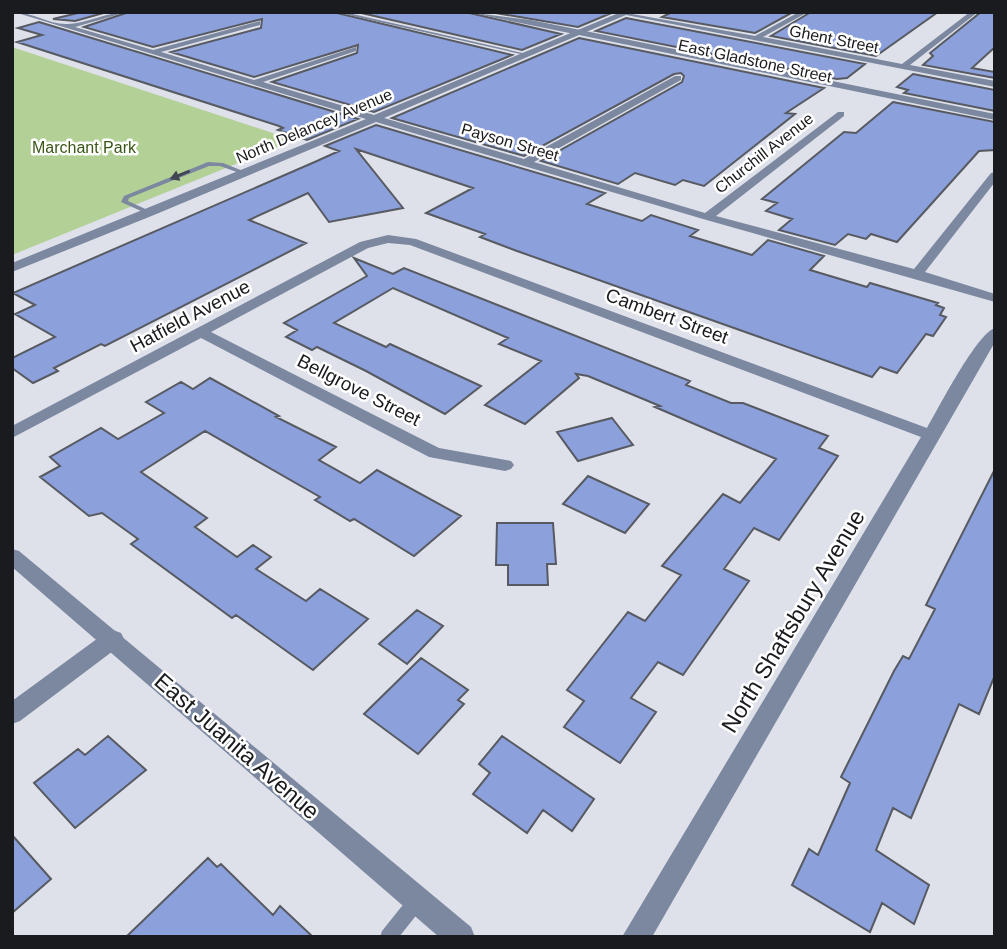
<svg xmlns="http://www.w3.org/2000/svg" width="1007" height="949" font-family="Helvetica,sans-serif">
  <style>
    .green { fill: #b3d197 }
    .building { fill: #8ca0db; stroke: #575a61; stroke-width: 2 }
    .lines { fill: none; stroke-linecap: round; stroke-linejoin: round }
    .service { fill: #7c87a0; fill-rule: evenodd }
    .minor { fill: #7c87a0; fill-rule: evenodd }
    .tertiary { fill: #7c87a0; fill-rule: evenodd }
    .oneway { fill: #414652 }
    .labels { text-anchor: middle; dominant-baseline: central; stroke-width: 5; stroke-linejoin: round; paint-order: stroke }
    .far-street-label { font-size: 16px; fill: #1a1b1e; stroke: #fff }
    .far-park-label { font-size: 16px; fill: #3a5617; stroke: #fff }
    .street-label { font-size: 19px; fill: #1a1b1e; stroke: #fff }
    .near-street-label { font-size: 23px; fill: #1a1b1e; stroke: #fff }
  </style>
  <rect width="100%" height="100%" fill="#dee1ea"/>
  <!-- green -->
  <path class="green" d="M12 47 288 138 287 143 12 255Z"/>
  <!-- building -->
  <path class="building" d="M82 12H107L75 21 53 19Z
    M129 12H333L512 55 374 112 272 82 357 53 358 45 254 77 171 52 261 28 262 19 153 47 84 27Z
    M357 12H465L561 34 522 50Z
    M490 12H599L609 14 578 27Z
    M672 12H793L755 33 662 17Z
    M811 12H938L876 56 771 36Z
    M981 12H995V47L972 68 995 72V78L923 65 933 56 930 53Z
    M626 18 865 64 847 78 837 79 596 31Z
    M39 22 358 119 307 140 278 130 283 128 279 126 17 42 42 35 18 28Z
    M579 38 824 88 786 113 795 114 704 186 683 180 675 185 635 173 618 184 541 161 682 82 684 76 681 73 674 74 524 156 392 118Z
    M913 74 995 90V111L904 93 908 90 897 87Z
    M893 102 995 122V150L979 151 897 242 871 234 866 239 848 234 835 245 779 230 792 219 766 211 777 203 762 199 844 132 856 133Z
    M376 125 605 193 587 204 642 221 651 215 698 230 690 236 752 255 768 240 824 256 810 270 867 287 870 283 938 303 936 305 944 308 940 315 946 317 933 336 926 334 897 373 880 367 872 377 517 251 480 237 485 234 426 213 473 188 356 149 403 208 329 222 308 193 249 220 306 243 105 346 101 344 54 368 58 371 33 383 12 368V358L55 337 15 314 35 305 13 293 317 161 339 151 325 146Z
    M354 258 393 274 404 268 690 381 686 385 731 403H743L828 436 819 448 838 456 779 540 754 528 724 569 749 581 683 675 658 662 631 698 656 712 620 763 564 727 584 701 567 690 628 612 645 621 681 575 662 566 723 494 740 503 776 459 655 407 660 406 588 376 576 374 579 378 525 424 485 405 541 361 499 344 508 338 393 288 334 323 386 347 390 344 481 386 445 414 366 371 317 347 312 350 286 337 297 330 284 323 367 276Z
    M210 378 279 416 276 417 336 447 319 460 360 483 377 470 461 516 414 556 354 519 350 521 315 500 320 497 205 431 141 472 207 518 195 527 237 557 253 545 271 557 256 569 306 601 320 589 368 619 313 670 236 615 232 618 131 544 138 539 102 513 89 516 40 477 60 466 50 457 101 428 118 439 164 413 146 402 181 382 193 389Z
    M612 418 633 445 578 461 557 432Z
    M995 469V675L979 714 959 704 911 818 893 808 876 850 929 885 914 924 882 903 870 932 792 885 809 849 818 855 850 783 841 777 894 671 903 656 909 659 935 609 926 605Z
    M588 476 649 504 625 533 563 504Z
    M497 523H553L556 564H547L548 585H508V565H496Z
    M417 610 443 626 407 664 379 644Z
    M421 658 468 690 458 700 464 704 418 754 364 714Z
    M108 736 146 770 75 828 34 783 78 749 85 755Z
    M502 736 594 799 572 831 543 810 527 833 473 794 490 773 479 764Z
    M12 835 51 879 12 913Z
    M208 858 217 867 221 864 273 915 280 906 313 937H126Z"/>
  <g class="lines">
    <!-- service -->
    <path class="service" d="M335 12H344L527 54 525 55Z
      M208 162 223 163 248 173 245 175 220 166H209L129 198 128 201 152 212 153 213 150 215 121 202 124 196Z
      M416 894 422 896 424 902 422 908 399 937H380L382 931 410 896Z"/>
    <!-- minor -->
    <path class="minor" d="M14 12C32 12 50 25 68 24 88 23 107 12 127 12L75 27 153 50 260 21V25L161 52 254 80 356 47V51L263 82 374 115 621 12 755 36 799 12H808L763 37 902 64 970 12H978L910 65 995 81V87L626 15 384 118 524 159 675 76H681V80L534 162 705 213 838 112H844V116L716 216 914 269 991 173 995 172V182L925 272 995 294V302L703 219 376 122 154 215 12 272V263L366 119Z
      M388 235 416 239 927 428C938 409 977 333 995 328V342L652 937H622L921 437 410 245 388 243 368 248 211 332 439 448 511 461 514 465 511 469 505 471 429 457 201 338 12 438V426L360 242Z
      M113 630 121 633 124 639 121 645 20 721 12 724V701L105 633Z"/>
    <!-- tertiary -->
    <path class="tertiary" d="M467 12 531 20 995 114V120Z
      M12 549 19 551 471 927 475 937H439L12 567Z"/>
  </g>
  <!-- one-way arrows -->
  <defs><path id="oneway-solid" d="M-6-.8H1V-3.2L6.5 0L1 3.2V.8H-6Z" transform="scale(1.75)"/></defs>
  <use class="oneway" href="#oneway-solid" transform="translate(180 175) rotate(158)"/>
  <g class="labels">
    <!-- far-street labels -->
    <g class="far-street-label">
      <text transform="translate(834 39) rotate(11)">Ghent Street</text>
      <text transform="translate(755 61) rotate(12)">East Gladstone Street</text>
      <text transform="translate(314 126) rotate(-23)">North Delancey Avenue</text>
      <text transform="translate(510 142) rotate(16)">Payson Street</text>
      <text transform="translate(764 153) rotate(-38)">Churchill Avenue</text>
    </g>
    <!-- far-park labels -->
    <g class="far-park-label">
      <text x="84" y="147">Marchant Park</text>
    </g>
    <!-- street labels -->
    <g class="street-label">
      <text transform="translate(190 316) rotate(-28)">Hatfield Avenue</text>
      <text transform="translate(667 316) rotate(20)">Cambert Street</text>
      <text transform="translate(359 390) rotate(27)">Bellgrove Street</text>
    </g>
    <!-- near-street labels -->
    <g class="near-street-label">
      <text transform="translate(793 621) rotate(-59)">North Shaftsbury Avenue</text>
      <text transform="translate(237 746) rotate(41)">East Juanita Avenue</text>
    </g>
  </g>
  <!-- border -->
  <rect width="1007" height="949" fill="none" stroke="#1a1b1e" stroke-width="28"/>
</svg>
